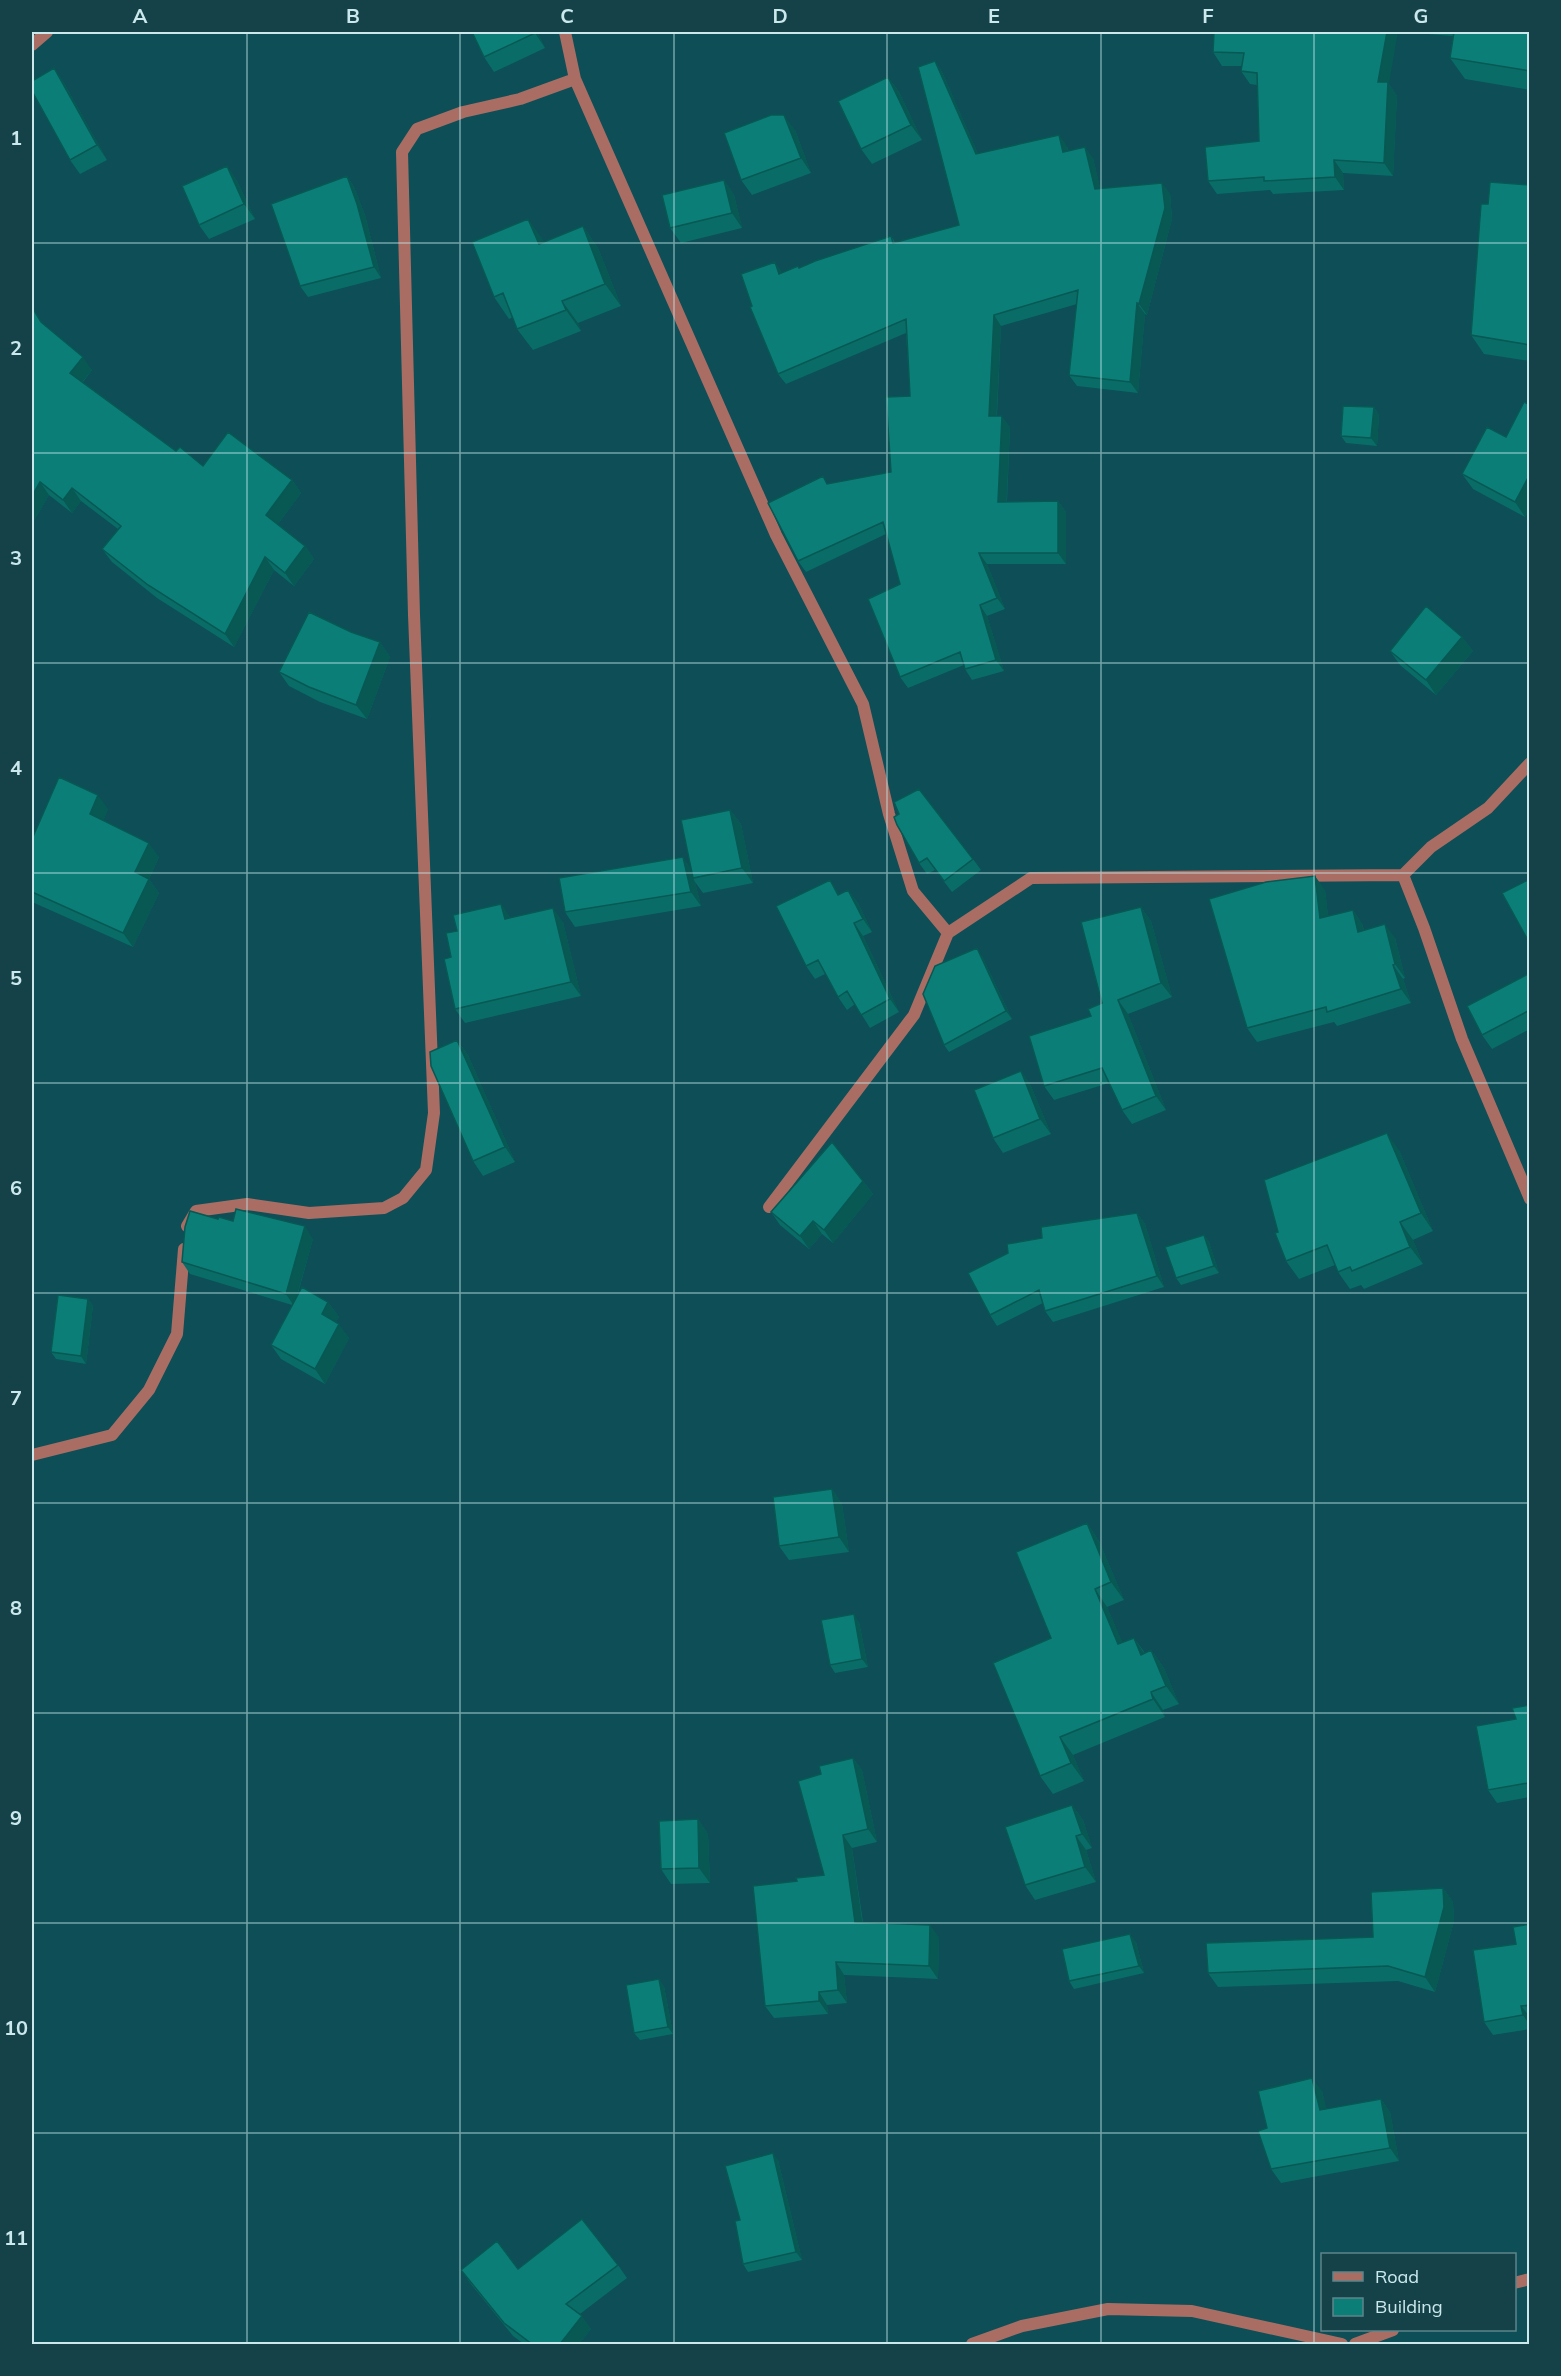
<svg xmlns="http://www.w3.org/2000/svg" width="1561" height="2376" font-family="Mulish,sans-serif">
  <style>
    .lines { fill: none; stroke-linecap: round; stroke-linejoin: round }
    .minor { stroke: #a96d64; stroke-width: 12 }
    .wall { fill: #096c66 }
    .shaded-wall { fill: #085853 }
    .building { fill: #0b7e77; stroke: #085853; stroke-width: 1.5 }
    .grid { fill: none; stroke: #cbe9ed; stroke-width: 1.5; stroke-opacity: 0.55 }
    .neatline { fill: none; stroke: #cbe9ed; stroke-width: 2 }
    .grid-label { font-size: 20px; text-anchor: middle; font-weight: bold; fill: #cbe9ed }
  </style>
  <rect width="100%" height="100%" fill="#0d4e57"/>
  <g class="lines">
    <!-- minor -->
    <path class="minor" d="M565 32 575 79 776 535 863 704 889 814 913 891 948 933
      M32 45 47 32
      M1530 763 1488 808 1431 847 1403 875 1424 928 1462 1039 1530 1199
      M769 1207 914 1015 948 933 1031 878 1403 875
      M187 1226 196 1211 247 1204 309 1213 384 1208 403 1198 426 1170 434 1113 414 615 402 152 417 129 463 112 520 99 575 79
      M32 1455 112 1435 149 1390 177 1334 184 1249
      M1514 2283 1530 2279
      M972 2344 1022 2326 1108 2309 1192 2311 1342 2344
      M1355 2344 1393 2330"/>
  </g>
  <!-- wall -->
  <path class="wall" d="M472 32H537L545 48 494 72 484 57Z
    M1214 32 1389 84 1397 96 1393 176 1343 173 1344 190 1273 194 1270 190 1217 194 1208 181 1259 141 1257 85 1250 84 1241 71 1242 66H1222L1213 52Z
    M1401 32H1530V90L1465 79 1450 58 1453 36Z
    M935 61 942 72 978 154 1067 146 1068 151 1093 158 1100 188 1170 193 1172 219 1147 315 1145 314 1138 393 1077 386 1069 375 1077 304 1001 326 997 416 1010 427 1007 502 1058 501 1066 512V564H987L1005 609 987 616 1004 671 972 680 965 669 964 665 908 688 900 677V584L886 534 806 572 798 561 829 484 891 472 910 396 906 333 786 384 778 374 752 306 800 268 891 236 895 242 959 225Z
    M54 68 64 83 107 160 80 174 70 160Z
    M888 77 899 92 922 140 872 164 861 149Z
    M795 130 811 173 752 195 741 180Z
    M227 166 237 181 255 219 209 239 199 225Z
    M347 176 354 187 365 215 381 278 308 297 300 286Z
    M724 180 734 195 742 228 681 243 670 228Z
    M1530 185V361L1484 354 1471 335 1488 204Z
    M583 226 598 248 621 306 578 323 581 331 533 350 517 329 513 317 509 319 494 297 544 242Z
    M32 306 42 323 92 370 83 382 176 451 203 466 292 480 301 493 278 524 305 546 314 559 294 586 274 570 234 647 157 598 112 562 102 549 118 529 81 501 72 513 49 495 32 524Z
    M1530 405V508L1525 517 1473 489 1462 474 1506 437Z
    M1374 407 1379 415 1377 446 1346 443 1341 436Z
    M351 632 380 642 390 657 367 719 320 702 289 686 279 672Z
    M1462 637 1473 651 1436 695 1400 665 1390 651Z
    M108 809 103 821 159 857 149 879 159 893 133 947 32 902V839Z
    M730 810 741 824 753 883 703 893 695 882 701 906 575 927 565 912 691 868Z
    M899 814 973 859 981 870 952 892 935 870 927 874 919 863Z
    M848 890 858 903 872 932 863 936 899 1012 870 1028 855 1004 847 1010 838 997 825 974 815 979 806 966 840 894Z
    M1325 890 1328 916 1353 910 1362 924 1364 930 1395 938 1405 978 1403 979 1411 1003 1337 1026 1334 1022 1257 1042 1247 1028Z
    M501 904 510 918 563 922 581 996 465 1023 455 1009 451 957 457 931Z
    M1141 907 1151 921 1172 997 1128 1014 1166 1110 1132 1124 1122 1110 1109 1083 1054 1100 1044 1086 1091 1016 1102 1003Z
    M982 956 1012 1019 949 1052 944 1045Z
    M1530 973V1029L1492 1049 1482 1035Z
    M457 1040 468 1055 515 1162 483 1176 473 1161Z
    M1021 1071 1031 1086 1051 1134 1003 1153 993 1138Z
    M1399 1150 1433 1231 1413 1240 1423 1264 1364 1289 1361 1285 1350 1289 1338 1272 1335 1265 1299 1279 1286 1261 1278 1232Z
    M863 1181 873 1194 833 1243 822 1234 809 1249 780 1225 771 1212Z
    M1137 1213 1145 1224 1164 1287 1053 1322 1045 1311 1043 1303 997 1326 990 1315 1042 1238Z
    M218 1219 233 1221 313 1239 297 1297 328 1302 339 1317 336 1322 349 1338 325 1384 281 1359 271 1345 292 1305 190 1274 182 1262Z
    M1204 1235 1209 1242 1219 1273 1181 1285 1176 1278Z
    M88 1299 93 1306 86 1364 56 1359 51 1352Z
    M832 1489 842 1504 849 1552 789 1560 779 1546Z
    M1087 1523 1099 1541 1124 1600 1107 1607 1122 1642 1134 1638 1145 1653 1151 1650 1164 1668 1179 1704 1163 1710 1165 1717 1073 1755 1084 1781 1053 1794 1040 1776 1051 1638Z
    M859 1622 868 1667 835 1673 830 1665Z
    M1530 1705V1797L1497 1803 1488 1790 1516 1719Z
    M853 1758 862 1770 877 1842 852 1848 863 1922 939 1937 938 1979 844 1975 847 2003 827 2005 828 2014 774 2018 765 2006 797 1881 824 1875 821 1774Z
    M1072 1805 1083 1820 1092 1848 1086 1850 1096 1882 1035 1900 1025 1885Z
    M698 1819 708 1834 710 1883 671 1884 661 1869Z
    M1443 1888 1453 1902 1454 1921 1435 1992 1398 1981 1218 1987 1208 1973 1373 1937Z
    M1530 1924V2029L1493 2035 1484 2022 1516 1944Z
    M1136 1942 1144 1973 1074 1989 1069 1981Z
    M664 1986 673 2034 640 2040 634 2033Z
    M1322 2091 1326 2109 1381 2099 1390 2112 1399 2161 1281 2183 1271 2169 1267 2128Z
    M778 2160 802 2260 748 2272 743 2264 740 2220Z
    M618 2265 627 2278 580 2314 591 2329 579 2344H524L513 2336 470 2283 461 2270 518 2269Z"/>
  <!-- shaded-wall -->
  <path class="shaded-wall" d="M534 32H537L545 48 535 33Z
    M1387 32H1398L1389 84 1397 96 1393 176 1384 163 1378 82Z
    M935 61 942 72 983 165 976 154Z
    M54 68 64 83 107 160 97 145Z
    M888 77 899 92 922 140 911 125Z
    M784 115 795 130 811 173 801 158Z
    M1059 135 1067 146 1070 163 1063 152Z
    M1085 147 1093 158 1103 200 1095 189Z
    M1334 160 1343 173 1344 190 1335 177Z
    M227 166 237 181 255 219 244 204Z
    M347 176 354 187 365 215 381 278 374 267Z
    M724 180 734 195 742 228 732 213Z
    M1162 183 1170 193 1172 219 1147 315 1139 304Z
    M528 219 544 241 554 265 539 244Z
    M583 226 598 248 621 306 605 284Z
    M775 262 783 273 779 274Z
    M562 301 578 323 581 331 566 310Z
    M1137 303 1145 314 1138 393 1130 382Z
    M994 315 1001 326 996 426 989 416Z
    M83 357 92 370 79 386 70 373Z
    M1374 407 1379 415 1377 446 1371 438Z
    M1002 416 1010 427 1006 513 998 502Z
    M1530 474V508L1525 517 1515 502Z
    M292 480 301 493 275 528 266 515Z
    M40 482 49 495 32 524V496Z
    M72 488 81 501 72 513 63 500Z
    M1058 501 1066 512V564L1058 553Z
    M305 546 314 559 294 586 285 573Z
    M979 553 987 564 1005 609 997 598Z
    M265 557 274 570 234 647 225 634Z
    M980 605 987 616 1004 671 996 660Z
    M1462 637 1473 651 1436 695 1426 680Z
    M380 642 390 657 367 719 356 705Z
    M98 795 108 809 100 829 90 814Z
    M730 810 741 824 753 883 742 868Z
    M149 843 159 857 149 879 159 893 133 947 123 933 135 872Z
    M683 857 693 871V878L695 882 701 906 691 892Z
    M1315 876 1325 890 1330 932 1320 918Z
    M830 880 839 893 847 908 838 895Z
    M848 890 858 903 872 932 863 919Z
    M501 904 511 918 505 919Z
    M1141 907 1151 921 1172 997 1161 983Z
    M553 908 563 922 581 996 571 982Z
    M1353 910 1362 924 1368 946 1358 932Z
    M854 923 863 936 899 1012 890 999Z
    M1385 924 1395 938 1405 978 1395 964Z
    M977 948 982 956 1012 1019 1006 1011Z
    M1393 965 1403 979 1411 1003 1401 989Z
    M1118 1000 1128 1014 1166 1110 1156 1096Z
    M457 1040 468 1055 515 1162 505 1147Z
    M1021 1071 1031 1086 1051 1134 1040 1119Z
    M1387 1133 1399 1150 1433 1231 1421 1213Z
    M863 1181 873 1194 833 1243 824 1230Z
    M1137 1213 1145 1224 1164 1287 1157 1276Z
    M813 1221 822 1234 809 1249 800 1236Z
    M1400 1222 1413 1240 1423 1264 1410 1247Z
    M305 1226 313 1239 294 1306 286 1294Z
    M1204 1235 1209 1242 1219 1273 1214 1266Z
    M88 1299 93 1306 86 1364 81 1356Z
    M328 1302 339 1317 332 1329 322 1314Z
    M339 1324 349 1338 325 1384 315 1369Z
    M832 1489 842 1504 849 1552 839 1537Z
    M1087 1523 1099 1541 1124 1600 1111 1582Z
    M1095 1589 1107 1607 1131 1662 1118 1644Z
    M854 1614 859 1622 868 1667 862 1659Z
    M1134 1638 1146 1656 1141 1655Z
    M1151 1650 1164 1668 1179 1704 1166 1686Z
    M1151 1692 1163 1710 1165 1717 1153 1699Z
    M1060 1737 1073 1755 1084 1781 1071 1763Z
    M853 1758 862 1770 877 1842 868 1829Z
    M1072 1805 1083 1820 1092 1848 1082 1834Z
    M698 1819 708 1834 710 1883 699 1868Z
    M843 1835 852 1848 864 1935 855 1922Z
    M1076 1836 1086 1850 1096 1882 1085 1867Z
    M1443 1888 1453 1902 1454 1921 1435 1992 1425 1977Z
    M930 1925 939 1937 938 1979 929 1966Z
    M1130 1934 1136 1942 1144 1973 1139 1966Z
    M836 1962 844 1975 847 2003 838 1990Z
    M659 1979 664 1986 673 2034 668 2027Z
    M819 1992 827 2005 828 2014 819 2001Z
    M1521 2006 1530 2017V2025L1523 2015Z
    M1312 2078 1322 2091 1330 2123 1320 2110Z
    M1381 2099 1390 2112 1399 2161 1390 2148Z
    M773 2153 778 2160 802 2260 796 2252Z
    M582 2316 591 2329 579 2344H560Z"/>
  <!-- building -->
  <path class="building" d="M472 32H534L535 33 484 57Z
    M1214 32H1387L1378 82H1388L1384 163 1334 160 1335 177 1264 181V177L1208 181 1205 147 1259 141 1257 73 1241 71 1244 53 1213 52Z
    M1454 32H1530V71L1450 58Z
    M935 61 976 154 1059 135 1063 152 1085 147 1095 189 1162 183 1165 208 1139 304 1137 303 1130 382 1069 375 1078 290 994 315 989 416H1002L998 502 1058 501V553H979L997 598 980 605 996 660 965 669 960 652 900 677 868 599 900 584 883 522 798 561 768 503 823 476 827 484 891 472 886 397 910 396 906 319 778 374 750 307 752 306 741 274 775 262 779 274 798 266 799 268 815 261 891 236 893 243 959 225 918 67Z
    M54 68 97 145 70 160 32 91V81Z
    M888 77 911 125 861 149 838 101Z
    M771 115H784L801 158 741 180 724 133Z
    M227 166 244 204 199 225 182 186Z
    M347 176 357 204 374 267 300 286 271 204Z
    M724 180 732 213 670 228 662 195Z
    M1490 182 1530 185V345L1471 335 1481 204H1488Z
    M528 219 539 244 583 226 605 284 562 301 566 310 517 329 503 293 494 297 472 242Z
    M32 307 41 322 83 357 70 373 176 451 180 447 203 466 228 432 292 480 266 515 305 546 285 573 265 557 225 634 148 585 102 549 121 526 72 488 63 500 40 482 32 496Z
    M1524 402 1530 405V474L1515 502 1462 474 1487 427 1506 437Z
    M1343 406 1374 407 1371 438 1341 436Z
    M1426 606 1462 637 1426 680 1390 651Z
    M309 612 351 632 380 642 356 705 309 687 279 672Z
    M59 777 98 795 90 814 149 843 135 872 149 879 123 933 32 892V839Z
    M919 789 973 859 944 881 927 858 919 863 897 825 894 817 899 814 894 802Z
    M730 810 742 868 693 878 681 820Z
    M683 857 691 892 565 912 559 878Z
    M1315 876 1320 918 1353 910 1358 932 1385 924 1395 964 1393 965 1401 989 1327 1012 1326 1007 1247 1028 1209 899 1266 882Z
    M1530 879V944L1502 893Z
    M830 880 838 895 848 890 863 919 854 923 890 999 861 1015 847 991 838 997 818 960 806 966 776 906Z
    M501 904 505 919 553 908 571 982 455 1009 444 959 451 957 446 933 457 931 453 915Z
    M1141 907 1161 983 1118 1000 1156 1096 1122 1110 1102 1068 1044 1086 1029 1036 1091 1016 1088 1009 1102 1003 1081 922Z
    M977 948 1006 1011 944 1045 923 994 935 966Z
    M1530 973V1010L1482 1035 1467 1006Z
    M457 1040 505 1147 473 1161 431 1066 430 1052Z
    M1021 1071 1040 1119 993 1138 974 1090Z
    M1387 1133 1421 1213 1400 1222 1410 1247 1352 1271 1350 1267 1338 1272 1327 1245 1286 1261 1275 1233 1278 1232 1264 1180Z
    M832 1142 863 1181 824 1230 813 1221 800 1236 771 1212Z
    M236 1209 305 1226 286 1294 182 1262 185 1227 190 1211 218 1219 219 1217 233 1221Z
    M1137 1213 1157 1276 1045 1311 1039 1290 990 1315 968 1273 1008 1253 1007 1244 1042 1238 1041 1227Z
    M1204 1235 1214 1266 1176 1278 1165 1247Z
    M302 1287 328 1302 322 1314 339 1324 315 1369 271 1345Z
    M58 1295 88 1299 81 1356 51 1352Z
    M832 1489 839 1537 779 1546 773 1497Z
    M1087 1523 1111 1582 1095 1589 1118 1644 1134 1638 1141 1655 1151 1650 1166 1686 1151 1692 1153 1699 1060 1737 1071 1763 1040 1776 993 1663 1051 1638 1016 1552Z
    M854 1614 862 1659 830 1665 821 1620Z
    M1530 1705V1790L1528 1783 1488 1790 1476 1726 1516 1719 1512 1708Z
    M853 1758 868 1829 843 1835 855 1922 930 1925 929 1966 836 1962 838 1990 819 1992V2001L765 2006 753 1886 797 1881 796 1878 824 1875 798 1781 821 1774 819 1766Z
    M1072 1805 1082 1834 1076 1836 1085 1867 1025 1885 1005 1827Z
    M698 1819 699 1868 661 1869 659 1821Z
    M1443 1888 1444 1907 1425 1977 1388 1966 1208 1973 1206 1943 1373 1937 1371 1892Z
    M1530 1924V2005L1521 2006 1523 2015 1484 2022 1473 1950 1516 1944 1513 1927Z
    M1130 1934 1139 1966 1069 1981 1062 1949Z
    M659 1979 668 2027 634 2033 626 1985Z
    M1312 2078 1320 2110 1381 2099 1390 2148 1271 2169 1258 2131 1267 2128 1258 2091Z
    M773 2153 796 2252 743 2264 735 2221 740 2220 725 2166Z
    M582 2219 618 2265 566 2304 582 2316 560 2344H532L504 2323 461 2270 497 2241 518 2269Z"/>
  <!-- grid -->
  <path class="grid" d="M247 32V2344M460 32V2344M674 32V2344M887 32V2344M1101 32V2344M1314 32V2344M32 243H1530M32 453H1530M32 663H1530M32 873H1530M32 1083H1530M32 1293H1530M32 1503H1530M32 1713H1530M32 1923H1530M32 2133H1530"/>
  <!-- border -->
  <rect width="1561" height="2376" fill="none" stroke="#144248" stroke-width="66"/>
  <!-- legend -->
  <rect x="1321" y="2253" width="195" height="78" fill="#144248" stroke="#5d858a" stroke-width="1.5"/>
  <rect x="1333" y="2272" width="30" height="9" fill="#a96d64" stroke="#5d858a" stroke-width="1.5"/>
  <text x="1375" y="2283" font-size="18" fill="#cbe9ed">Road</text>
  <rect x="1333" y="2298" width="30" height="18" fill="#0b7e77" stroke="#5d858a" stroke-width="1.5"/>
  <text x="1375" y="2313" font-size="18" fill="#cbe9ed">Building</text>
  <rect x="33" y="33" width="1495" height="2310" class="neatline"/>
  <g class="grid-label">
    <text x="140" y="23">A</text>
    <text x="353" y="23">B</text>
    <text x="567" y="23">C</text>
    <text x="780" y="23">D</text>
    <text x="994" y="23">E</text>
    <text x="1208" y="23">F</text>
    <text x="1421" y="23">G</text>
    <text x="16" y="145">1</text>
    <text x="16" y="355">2</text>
    <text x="16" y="565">3</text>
    <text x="16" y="775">4</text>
    <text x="16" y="985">5</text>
    <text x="16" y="1195">6</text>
    <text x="16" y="1405">7</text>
    <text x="16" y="1615">8</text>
    <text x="16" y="1825">9</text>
    <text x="16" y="2035">10</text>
    <text x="16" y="2245">11</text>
  </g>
</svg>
